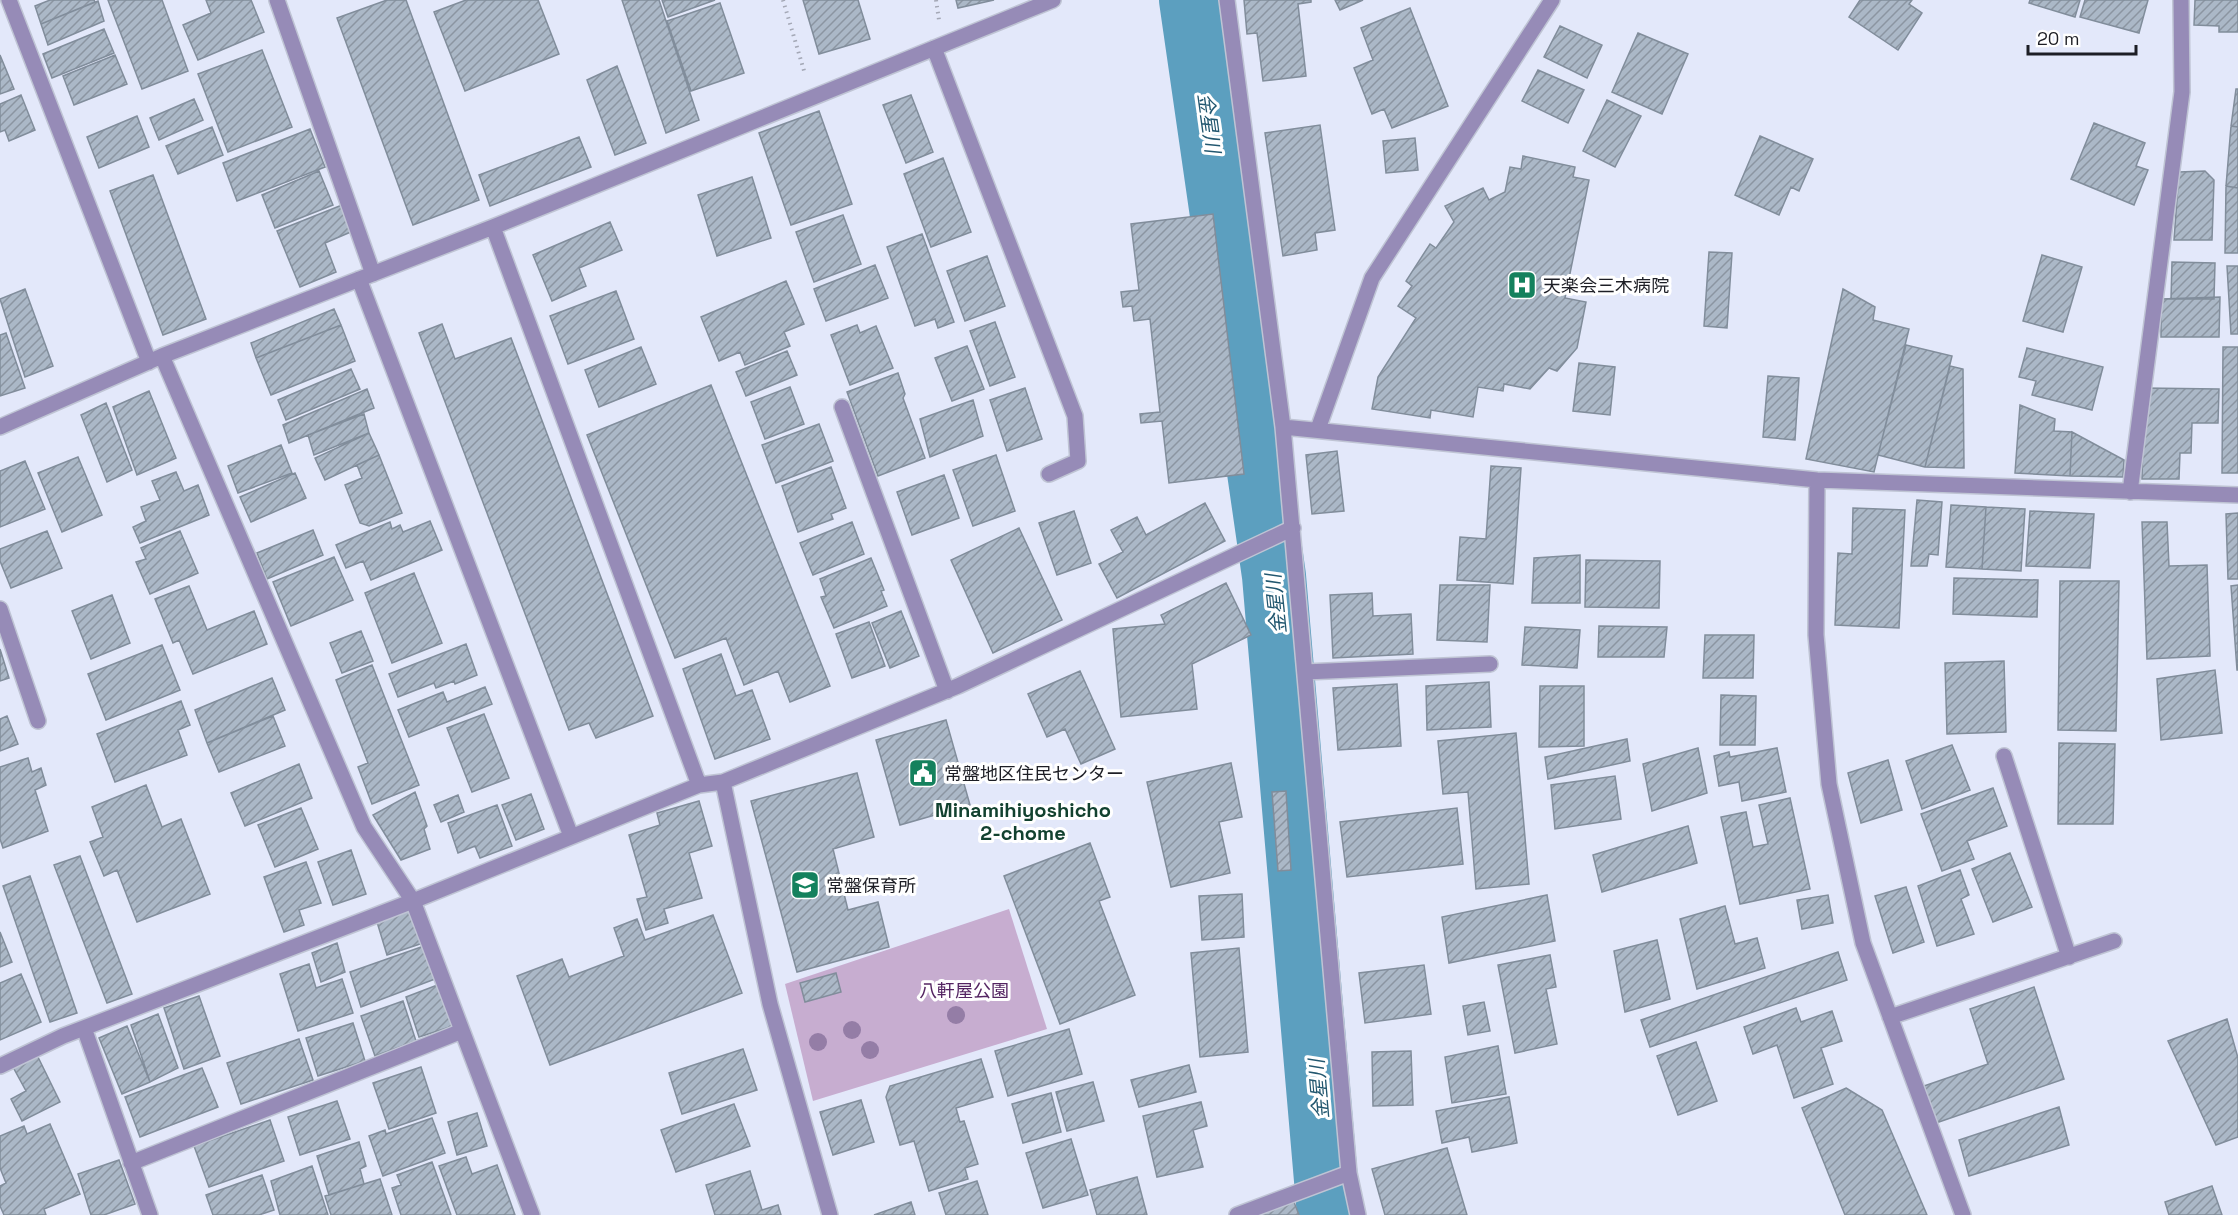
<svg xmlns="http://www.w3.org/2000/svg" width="2238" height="1215" font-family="'Space Grotesk','Noto Sans JP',sans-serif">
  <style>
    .green { fill: #c7add0 }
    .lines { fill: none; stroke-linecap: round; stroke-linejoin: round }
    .river { stroke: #5c9fbf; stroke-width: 64 }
    .building { fill: url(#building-hatch); stroke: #818d9b; stroke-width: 1.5 }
    .minor-casing { stroke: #bfc4d4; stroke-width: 18 }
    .path { stroke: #a4a8b6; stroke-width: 4; stroke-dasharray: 1.5 4.5; stroke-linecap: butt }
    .minor { stroke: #968bb7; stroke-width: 15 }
    .tree { fill: #947da6 }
    .labels { text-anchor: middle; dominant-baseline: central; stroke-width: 6; stroke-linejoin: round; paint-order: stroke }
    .poi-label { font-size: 18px; fill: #1d1e25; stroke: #fff; text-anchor: start }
    .park-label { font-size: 18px; fill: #542562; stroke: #fff }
    .water-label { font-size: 20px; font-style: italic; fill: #22576f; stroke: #fff }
    .neighbourhood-label { font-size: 20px; font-weight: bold; fill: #12412f; stroke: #fff }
  </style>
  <defs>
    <pattern id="building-hatch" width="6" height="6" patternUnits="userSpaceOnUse" patternTransform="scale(1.5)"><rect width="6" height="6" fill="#abb8c7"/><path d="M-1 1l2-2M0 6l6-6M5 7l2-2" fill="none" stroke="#8b95a1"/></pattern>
  </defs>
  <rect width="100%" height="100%" fill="#e3e8fa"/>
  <!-- green -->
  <path class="green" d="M1009 909 1047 1029 813 1101 785 984Z"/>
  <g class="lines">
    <!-- river -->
    <path class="river" d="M1191 0 1274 576 1329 1215"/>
  </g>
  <!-- building -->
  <path class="building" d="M50 0H94L95 2 41 24 35 6Z
    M108 0H162L188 71 142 89Z
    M206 0H251L264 32 198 60 183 25 211 13Z
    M387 0H406L479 200 413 225 337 18Z
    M466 0H538L559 54 465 91 434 12Z
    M622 0H659L699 120 666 133Z
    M662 0H715L668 17Z
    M803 0H858L870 39 819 54Z
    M956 0H994L958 8Z
    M1244 0H1311V2L1298 4 1306 76 1263 81 1257 33 1247 34Z
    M1335 0H1363L1340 10Z
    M1860 0H1912L1909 4 1922 13 1898 50 1849 17Z
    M2030 0H2080L2075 17 2029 3Z
    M2085 0H2148L2139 33 2080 17Z
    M2195 0H2238V32H2219V26L2194 25Z
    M98 1 104 21 48 45 41 24Z
    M720 3 744 73 691 91 667 21Z
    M1410 8 1448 106 1392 128 1384 109 1372 114 1354 68 1373 60 1361 28Z
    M1560 26 1602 45 1587 78 1544 57Z
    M104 29 114 53 52 78 43 54Z
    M1638 33 1688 54 1662 114 1612 92Z
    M262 50 292 127 228 152 198 74Z
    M0 55 14 89 0 94Z
    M115 55 127 84 74 105 63 76Z
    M617 66 646 143 615 155 587 80Z
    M1538 70 1584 90 1568 123 1522 101Z
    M2236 89H2238V127L2231 126Z
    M21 95 35 130 9 141 5 130 0 132V104Z
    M911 95 933 152 906 163 883 105Z
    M194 99 203 120 159 140 150 118Z
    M1607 100 1641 116 1615 167 1583 151Z
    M819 111 852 204 791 225 759 133Z
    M137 116 149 147 99 168 87 137Z
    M2094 123 2145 143 2136 166 2148 170 2134 205 2071 179Z
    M1320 125 1335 230 1315 233 1317 250 1283 256 1265 133Z
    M2231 126 2238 127V188L2226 186Z
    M212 127 223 155 178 174 166 146Z
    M310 129 325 167 237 201 223 163Z
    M1760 136 1813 159 1799 191 1791 187 1779 215 1735 195Z
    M579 137 591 167 490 206 479 175Z
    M1415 138 1418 170 1386 173 1383 141Z
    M1523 156 1575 167 1573 177 1589 180 1565 298 1586 302 1577 348 1557 371 1549 368 1530 389 1504 384 1503 391 1478 387 1473 417 1431 410 1430 418 1372 409 1378 377 1416 318 1398 306 1412 286 1406 281 1430 244 1436 248 1454 222 1445 206 1483 188 1489 200 1505 192 1510 167 1521 169Z
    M943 158 971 232 931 247 904 174Z
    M319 171 333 205 275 228 262 195Z
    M2205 171 2214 180 2212 240H2174L2179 172Z
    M153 175 206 319 163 335 110 191Z
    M752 177 771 238 717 256 698 195Z
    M2226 186 2238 188V253H2225Z
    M342 205 353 231 325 243 336 272 300 287 277 231Z
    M1213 214 1244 474 1169 483 1162 421 1141 423 1140 414 1160 412 1150 319 1134 321 1132 306 1123 307 1121 292 1139 290 1131 224Z
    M843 215 861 264 814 282 796 232Z
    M610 222 622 250 579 268 586 286 552 301 533 255Z
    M922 234 954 322 938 328 935 319 915 326 887 247Z
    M1709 252 1732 253 1727 328 1704 326Z
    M2042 255 2082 267 2063 332 2023 321Z
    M987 256 1005 306 965 321 947 271Z
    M2172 262 2215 263 2214 299H2171Z
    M875 265 888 298 826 321 814 289Z
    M2227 266H2238V334H2231Z
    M786 281 804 324 784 332 790 346 745 365 740 352 719 361 701 317Z
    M25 289 53 366 25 377 0 299Z
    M1843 289 1875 307 1873 320 1909 329 1874 472 1806 459Z
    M616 291 634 339 568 364 550 316Z
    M2220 297 2219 337H2161V299Z
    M334 309 341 325 256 358 251 343Z
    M995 322 1015 377 990 386 970 331Z
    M442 324 455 359 511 338 653 716 596 738 589 723 569 730 419 333Z
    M341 325 355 361 271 395 256 358Z
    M857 325 860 333 876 326 893 368 850 385 831 335Z
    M6 333 25 388 0 396V335Z
    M1906 345 1952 356 1925 467 1878 455Z
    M967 346 984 389 952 401 935 358Z
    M641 347 656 384 599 407 585 370Z
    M2223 347H2238V473H2222Z
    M2027 348 2103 367 2092 410 2032 395 2036 381 2019 377Z
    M787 351 797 375 746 396 736 372Z
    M1579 363 1615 367 1610 415 1573 411Z
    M1950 366 1963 369 1964 468 1925 467Z
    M351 369 360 389 286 420 278 400Z
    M898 373 905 394 903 398 925 458 878 476 847 392Z
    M1768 376 1799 378 1795 440 1763 437Z
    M711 385 830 686 790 702 778 671 744 685 726 638 675 658 587 435Z
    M790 387 804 424 765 439 751 402Z
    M1025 388 1042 439 1007 451 990 400Z
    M2144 388 2219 389 2218 423H2192L2191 453H2180L2179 479H2142Z
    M367 389 374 408 289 443 283 425Z
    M149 391 176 458 137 475 113 407Z
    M973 400 983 436 930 457 920 419Z
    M106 403 132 470 107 482 81 415Z
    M2020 405 2055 419 2054 431 2072 432 2070 476 2015 473Z
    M364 414 369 433 314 455 308 435Z
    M819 424 833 461 776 483 762 445Z
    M2072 432 2124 460 2123 477 2070 476Z
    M369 433 379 455 325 480 315 458Z
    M281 445 292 473 238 493 228 466Z
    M1337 451 1344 511 1312 514 1306 455Z
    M379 455 402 513 369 526 360 523 345 485 362 478 357 465Z
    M996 455 1015 511 973 526 953 470Z
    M78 457 102 515 62 532 38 473Z
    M25 461 45 509 0 527V471Z
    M1491 466 1521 468 1513 584 1457 580 1460 537 1486 539Z
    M831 467 846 508 831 514 833 519 798 532 782 486Z
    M176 472 184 491 198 485 209 515 140 543 133 527 146 521 141 507 160 500 152 481Z
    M295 473 306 498 251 522 240 497Z
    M944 475 959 518 912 535 897 492Z
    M1917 500 1942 502 1938 555 1929 554 1927 566H1911Z
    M1205 503 1225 541 1117 598 1099 564 1123 552 1111 530 1137 517 1146 535Z
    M1951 505 1986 507 1982 569 1946 567Z
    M1986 507 2025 509 2021 571 1982 569Z
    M1853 508 1905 510 1899 628 1835 625 1838 553 1852 554Z
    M1074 511 1091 563 1057 575 1039 523Z
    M2030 511 2094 514 2090 568 2026 566Z
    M2238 513V579H2228L2226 514Z
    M430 521 442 550 371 580 363 561 346 568 336 545 390 522 392 529 400 525 403 532Z
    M852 522 864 554 813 575 800 543Z
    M2142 522H2167L2169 566 2207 565 2210 656 2147 659Z
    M1019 528 1062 620 993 653 951 560Z
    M313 530 323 555 267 579 257 553Z
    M47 531 62 568 11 588 0 561V549Z
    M180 531 198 573 150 594 136 562 146 559 141 548Z
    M1580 555V603H1532L1534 558Z
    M334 557 353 600 291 626 273 582Z
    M871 558 884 590 881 591 887 606 834 628 821 597 826 596 820 579Z
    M1586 560 1660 561 1659 608 1585 607Z
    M414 573 442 643 392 663 365 593Z
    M1954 578 2038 580 2037 617 1953 614Z
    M2060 581H2119L2116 731 2058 730Z
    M1226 583 1251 635 1192 664 1197 709 1121 717 1113 629 1165 624 1161 615Z
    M1440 585H1490L1487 642 1437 640Z
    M2238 585V670H2237L2231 586Z
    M189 586 207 630 254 611 267 644 193 674 179 640 173 643 155 599Z
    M1372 593 1373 616 1411 614 1413 654 1333 658 1330 595Z
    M112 595 130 643 91 659 72 611Z
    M901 611 919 656 890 668 872 623Z
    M869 622 885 666 852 678 836 634Z
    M1599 626 1667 627 1664 657H1598Z
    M1525 627 1580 630 1577 668 1522 665Z
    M361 631 373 661 342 673 330 643Z
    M1705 635H1754L1753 678H1703Z
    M466 644 477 675 455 684 454 681 436 688 434 683 398 697 389 674Z
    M162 645 180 690 106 720 88 674Z
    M0 649 9 678 0 681Z
    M721 654 736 696 752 690 770 739 715 759 683 669Z
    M2004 661 2006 732 1947 734 1945 663Z
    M372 665 419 785 372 804 358 767 368 763 336 680Z
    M2215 670 2222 733 2161 740 2157 679Z
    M1080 671 1115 749 1081 764 1065 729 1047 737 1028 694Z
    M272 678 285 710 207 743 195 710Z
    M1489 682 1491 727 1427 730 1426 686Z
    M1397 684 1401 746 1338 750 1333 688Z
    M1540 686H1584V746L1539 747Z
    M485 687 492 704 409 737 398 710 443 692 447 702Z
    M1721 695 1756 696 1755 745H1720Z
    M181 701 190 725 178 730 187 755 115 782 97 734Z
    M484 714 509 778 472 792 447 728Z
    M7 716 18 744 0 751V719Z
    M273 716 285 746 219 772 207 743Z
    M946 720 970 805 900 825 876 740Z
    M1516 733 1529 884 1476 889 1468 792 1443 794 1438 741Z
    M1627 739 1630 761 1548 779 1545 757Z
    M2059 743 2115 744 2113 824H2058Z
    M1952 745 1970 790 1922 809 1906 761Z
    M1698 748 1707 793 1652 811 1643 764Z
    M1777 748 1786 792 1742 801 1739 782 1719 786 1714 756 1729 752 1730 757Z
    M28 758 32 772 41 768 46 785 35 790 48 831 3 848 0 839V767Z
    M1888 760 1902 810 1861 823 1848 773Z
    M1231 763 1242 817 1219 822 1230 873 1171 887 1147 782Z
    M299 764 312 798 245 826 231 793Z
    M857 773 874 837 833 849 848 910 878 902 889 947 797 972 751 801Z
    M1615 776 1621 819 1555 829 1551 785Z
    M146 785 162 827 181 819 210 894 137 922 117 870 104 876 90 842 103 837 92 807Z
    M1993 788 2007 826 1967 841 1974 859 1942 871 1921 814Z
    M1286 791 1291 870 1278 871 1272 792Z
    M415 792 427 826 424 829 430 849 401 860 373 815Z
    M531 794 544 829 516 840 502 805Z
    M458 795 464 812 441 822 434 805Z
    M1790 798 1810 889 1740 904 1721 817 1746 812 1753 847 1768 844 1759 805Z
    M699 801 712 846 689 853 702 898 664 909 668 923 646 930 637 899 647 897 629 835 660 825 657 813Z
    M497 805 512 846 480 858 475 846 458 853 448 823Z
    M301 808 318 849 275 867 258 825Z
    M1457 808 1463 864 1347 877 1340 822Z
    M1688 826 1697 863 1602 892 1593 855Z
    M1090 843 1110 897 1099 901 1135 995 1060 1024 1004 876Z
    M351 850 366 894 333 905 318 862Z
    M2010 853 2032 907 1993 922 1972 869Z
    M80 856 132 994 107 1003 54 865Z
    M306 862 321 903 299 910 304 925 284 932 264 877Z
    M1960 870 1969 895 1961 899 1974 934 1937 946 1918 886Z
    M30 876 77 1013 50 1022 3 886Z
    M1906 887 1924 942 1893 953 1875 896Z
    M1242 894 1244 937 1202 940 1199 896Z
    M1547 895 1555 941 1449 963 1442 917Z
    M1828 895 1833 923 1802 929 1797 900Z
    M1725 906 1735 944 1757 938 1765 968 1697 989 1680 919Z
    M412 909 423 943 387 955 377 922Z
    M713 915 742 993 550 1065 517 976 562 959 569 977 624 956 614 928 637 919 645 940Z
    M0 932 12 962 0 967Z
    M1657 940 1670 999 1625 1012 1614 951Z
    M337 943 345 972 321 982 312 953Z
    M424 946 435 979 361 1007 350 972Z
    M1239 948 1248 1052 1200 1057 1191 953Z
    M1838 952 1847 980 1650 1047 1641 1020Z
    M1550 955 1556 987 1546 989 1557 1044 1515 1053 1498 965Z
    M309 964 316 988 342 979 353 1013 298 1031 280 974Z
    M1424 965 1431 1014 1365 1023 1359 973Z
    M836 973 841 992 805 1002 800 983Z
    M21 974 41 1022 0 1040V983Z
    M440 984 453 1026 419 1037 406 997Z
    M2034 987 2064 1079 1936 1123 1924 1086 1988 1064 1970 1009Z
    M199 996 220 1056 184 1069 164 1008Z
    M403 1001 416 1041 375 1056 361 1016Z
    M1484 1002 1490 1031 1468 1035 1463 1006Z
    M1796 1008 1801 1022 1832 1011 1842 1041 1821 1048 1833 1084 1794 1098 1777 1045 1753 1054 1744 1027Z
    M158 1014 178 1068 150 1082 131 1025Z
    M2227 1019 2238 1058V1137L2216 1145 2168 1041Z
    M353 1023 365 1061 318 1076 306 1038Z
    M127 1026 150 1082 122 1094 99 1038Z
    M1069 1029 1082 1074 1008 1096 995 1051Z
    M299 1039 313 1080 241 1104 227 1063Z
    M1696 1042 1717 1101 1678 1115 1657 1056Z
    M1498 1046 1506 1094 1452 1103 1445 1057Z
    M743 1049 757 1090 682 1114 669 1073Z
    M1411 1051 1413 1105 1373 1106 1372 1052Z
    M37 1055 60 1102 22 1121 11 1099 26 1091 13 1067Z
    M981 1059 993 1097 956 1108 960 1122 964 1121 978 1164 965 1168 968 1179 929 1191 914 1141 900 1145 886 1097 890 1086Z
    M1189 1065 1196 1092 1139 1107 1131 1080Z
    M421 1067 436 1113 389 1129 373 1083Z
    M202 1068 218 1107 140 1137 125 1097Z
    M1093 1082 1104 1121 1067 1131 1056 1092Z
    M1846 1088 1882 1110 1927 1215H1845L1802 1108Z
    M1051 1093 1061 1132 1023 1143 1012 1104Z
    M1509 1097 1517 1143 1472 1152 1469 1137 1442 1143 1436 1111Z
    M861 1100 874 1142 833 1155 820 1112Z
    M337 1101 350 1139 300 1155 288 1117Z
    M1201 1102 1207 1126 1193 1130 1203 1167 1157 1177 1143 1116Z
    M734 1104 750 1146 676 1172 661 1130Z
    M2059 1107 2069 1145 1969 1176 1959 1140Z
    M477 1113 487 1146 457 1155 448 1122Z
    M432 1118 445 1153 383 1176 369 1136 385 1130 386 1134Z
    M270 1120 284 1161 209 1187 194 1146Z
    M50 1124 80 1194 44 1209 46 1215H4L0 1206V1186L6 1183 0 1168V1136L24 1126 27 1134Z
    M1071 1139 1088 1195 1043 1208 1026 1153Z
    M359 1142 366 1166 360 1169 364 1184 329 1195 317 1156Z
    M1447 1148 1467 1215H1385L1372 1169Z
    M466 1157 472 1174 497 1165 515 1215H457L439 1166Z
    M119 1160 135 1204 104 1215H91L78 1174Z
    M432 1162 451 1215H401L392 1188 401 1185 397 1175Z
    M312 1166 328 1215H280L271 1181Z
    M750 1171 762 1210 778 1205 781 1215H715L706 1185Z
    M262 1175 274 1210 259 1215H213L206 1195Z
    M1137 1177 1147 1215H1097L1090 1190Z
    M380 1179 392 1215H331L325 1196Z
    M977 1181 988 1215H946L939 1193Z
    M2212 1186 2222 1215H2169L2165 1202Z
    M911 1202 915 1215H874Z
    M1294 1202 1299 1215H1254Z"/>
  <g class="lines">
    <!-- minor casing -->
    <g class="minor-casing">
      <path id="minor" d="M9 0 149 362
        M277 0 373 274
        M1227 0 1283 427 1349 1173 1358 1215
        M934 48 1075 416 1078 461 1049 474
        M493 227 699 785
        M359 279 571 836
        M162 356 364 827 413 901 532 1215
        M842 407 947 691
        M0 427 162 356 493 227 1053 0
        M1283 427 1817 480 2238 495
        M1318 429 1372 278 1552 0
        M1817 480 1816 635 1829 784 1863 943 1963 1215
        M2130 492 2182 92 2181 0
        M0 609 38 721
        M1305 672 1490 664
        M2004 756 2069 957
        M723 782 770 1004 830 1215
        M1890 1017 2114 941
        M84 1028 150 1215
        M0 1066 63 1036 413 901 699 785 723 782 958 686 1293 528
        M131 1163 462 1031
        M1237 1215 1349 1173"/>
    </g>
    <!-- path -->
    <path class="path" d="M783 0 805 74
      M936 0 939 20"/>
    <!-- minor -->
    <use href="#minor" class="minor"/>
  </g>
  <!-- trees -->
  <g class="tree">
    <circle cx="956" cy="1015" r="9"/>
    <circle cx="852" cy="1030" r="9"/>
    <circle cx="818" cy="1042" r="9"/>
    <circle cx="870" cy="1050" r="9"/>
  </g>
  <!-- icons -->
  <defs>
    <g id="hospital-square" transform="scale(1.5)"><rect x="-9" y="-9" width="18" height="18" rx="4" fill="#14815d" stroke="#fff"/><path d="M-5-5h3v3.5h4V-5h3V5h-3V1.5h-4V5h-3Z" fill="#fff"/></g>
    <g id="civic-square" transform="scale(1.5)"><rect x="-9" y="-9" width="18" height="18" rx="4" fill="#14815d" stroke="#fff"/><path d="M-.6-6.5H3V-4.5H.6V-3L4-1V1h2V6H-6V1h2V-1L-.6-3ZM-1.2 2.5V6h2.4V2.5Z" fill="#fff"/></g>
    <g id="school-square" transform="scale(1.5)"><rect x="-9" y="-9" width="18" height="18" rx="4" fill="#14815d" stroke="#fff"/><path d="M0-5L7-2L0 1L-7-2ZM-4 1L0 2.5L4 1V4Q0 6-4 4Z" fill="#fff"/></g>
  </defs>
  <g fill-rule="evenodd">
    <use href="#hospital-square" x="1522" y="285"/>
    <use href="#civic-square" x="923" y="773"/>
    <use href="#school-square" x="805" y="885"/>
  </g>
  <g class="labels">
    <!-- poi labels -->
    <g class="poi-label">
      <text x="1543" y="285">天楽会三木病院</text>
      <text x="944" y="773">常盤地区住民センター</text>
      <text x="826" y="885">常盤保育所</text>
    </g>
    <!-- park labels -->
    <g class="park-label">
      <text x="964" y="990">八軒屋公園</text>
    </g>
    <!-- water labels -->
    <g class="water-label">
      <text transform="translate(1209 123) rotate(82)">金星川</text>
      <text transform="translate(1276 604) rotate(-96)">金星川</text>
      <text transform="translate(1319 1089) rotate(-95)">金星川</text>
    </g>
    <!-- neighbourhood labels -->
    <g class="neighbourhood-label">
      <text x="1023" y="810">Minamihiyoshicho<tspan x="1023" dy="23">2-chome</tspan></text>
    </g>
  </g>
  <!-- scale -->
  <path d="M2028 45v9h108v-9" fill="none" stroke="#1d1e25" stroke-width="3"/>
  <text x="2037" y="45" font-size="18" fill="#1d1e25" stroke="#ffffff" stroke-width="4.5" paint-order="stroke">20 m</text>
</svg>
